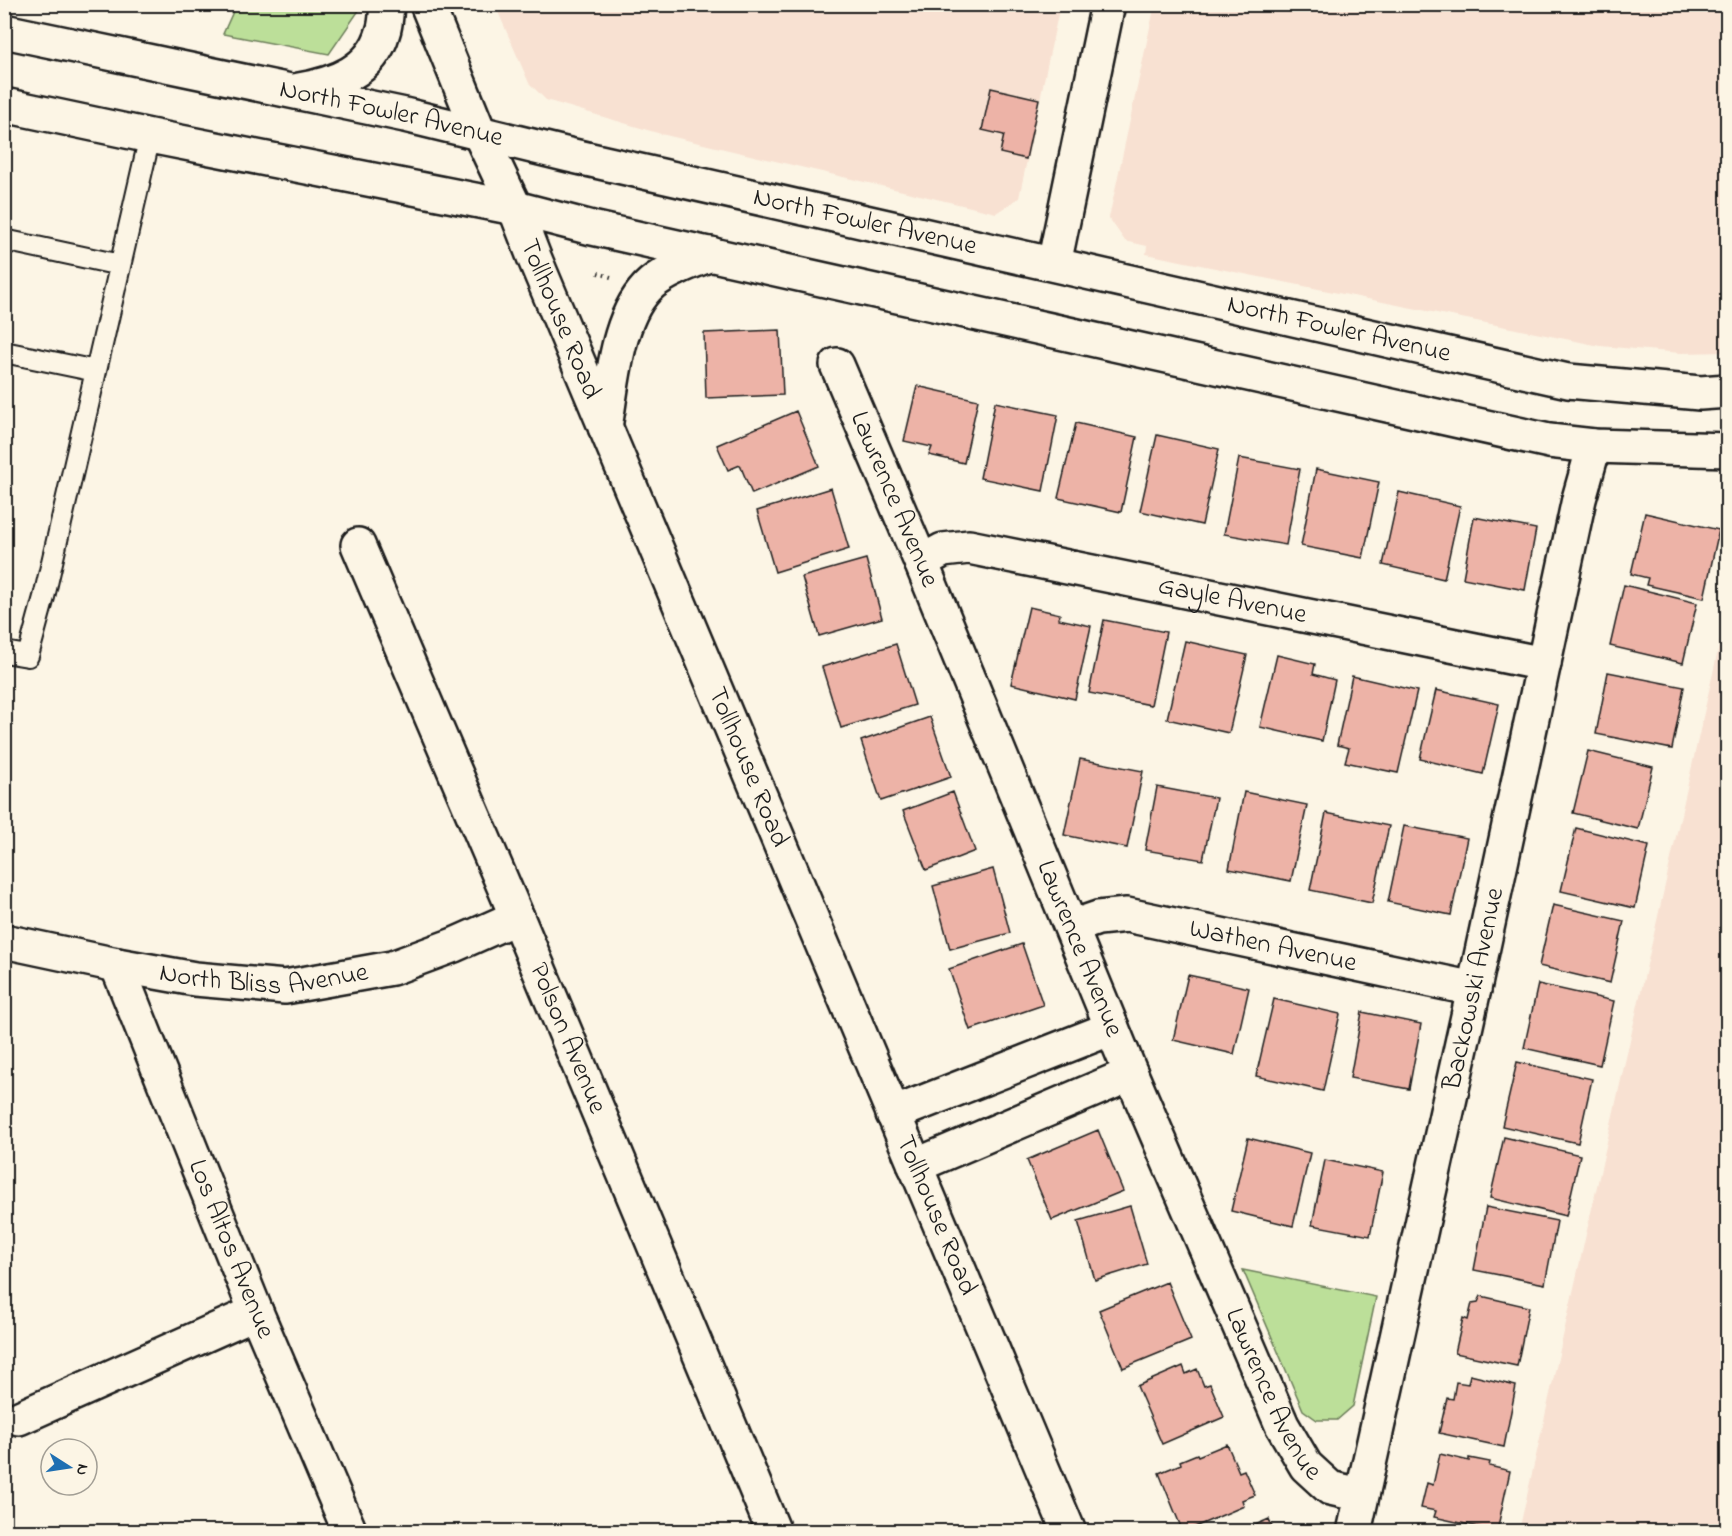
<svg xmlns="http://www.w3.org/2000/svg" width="1732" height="1536" font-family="'Indie Flower',sans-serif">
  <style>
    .built { fill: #f8e1d2 }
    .green { fill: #bcdf99; stroke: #6c7e5a; stroke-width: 1.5 }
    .building { fill: #edb3a7; stroke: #1c1c1c; stroke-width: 1.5 }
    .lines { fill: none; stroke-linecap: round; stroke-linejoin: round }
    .service-casing { stroke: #1c1c1c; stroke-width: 24 }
    .minor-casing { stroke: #1c1c1c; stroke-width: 38 }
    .tertiary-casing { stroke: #1c1c1c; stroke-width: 38 }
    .secondary-casing { stroke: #1c1c1c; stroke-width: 38 }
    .path { stroke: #1c1c1c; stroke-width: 4; stroke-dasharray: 1.5 4.5; stroke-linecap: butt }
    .service { stroke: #fcf5e5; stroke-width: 20 }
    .minor { stroke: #fcf5e5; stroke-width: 33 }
    .tertiary { stroke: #fcf5e5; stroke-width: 33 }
    .secondary { stroke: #fcf5e5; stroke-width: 33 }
    .labels { text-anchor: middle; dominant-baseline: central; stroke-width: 4.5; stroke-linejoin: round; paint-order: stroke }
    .street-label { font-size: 27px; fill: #1c1c1c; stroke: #fcf5e5 }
  </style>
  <rect width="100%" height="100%" fill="#fcf5e5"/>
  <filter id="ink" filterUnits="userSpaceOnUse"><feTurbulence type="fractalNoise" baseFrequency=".0167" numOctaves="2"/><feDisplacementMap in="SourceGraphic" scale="12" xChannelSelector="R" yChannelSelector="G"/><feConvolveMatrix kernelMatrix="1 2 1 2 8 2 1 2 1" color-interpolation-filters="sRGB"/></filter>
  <g filter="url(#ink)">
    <!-- built -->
    <path class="built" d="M1155 4 1727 5V352L1681 353 1600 346 1146 254 1147 246 1125 241 1109 218Z
      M495 5H1060L1019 198 996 213 661 134 546 100 529 83Z
      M1727 611V1531H1519Z"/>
    <!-- green -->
    <path class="green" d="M361 4 362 6 329 54 223 34 236 5Z
      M1243 1270 1376 1297 1353 1406 1337 1420H1317L1303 1410Z"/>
    <!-- building -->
    <path class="building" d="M991 88 1039 99 1026 159 1000 153 1004 135 982 130Z
      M780 330 783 395 706 398 704 333Z
      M917 386 978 400 964 463 929 455 932 447 904 441Z
      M995 402 1058 415 1043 491 980 478Z
      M796 411 819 466 752 494 740 465 728 470 717 445Z
      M1076 423 1137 437 1121 512 1058 498Z
      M1157 435 1219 449 1202 525 1140 511Z
      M1239 458 1300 469 1286 545 1224 534Z
      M1316 469 1379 482 1363 558 1301 546Z
      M831 488 849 549 775 572 757 511Z
      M1399 492 1460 506 1444 579 1383 565Z
      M1645 513 1719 530 1704 598 1646 585 1648 578 1631 574Z
      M1474 517 1536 529 1525 590 1463 578Z
      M866 559 882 618 819 636 802 577Z
      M1624 585 1697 603 1683 663 1610 646Z
      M1029 607 1060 614 1059 619 1091 626 1075 699 1011 684Z
      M1104 620 1166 632 1151 705 1089 693Z
      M1185 641 1247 655 1229 733 1167 719Z
      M896 644 915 705 841 728 822 667Z
      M1277 655 1315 664 1313 674 1335 680 1322 741 1260 727Z
      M1608 672 1684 687 1672 749 1596 734Z
      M1352 676 1417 691 1398 773 1345 762 1349 748 1337 745Z
      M1436 690 1499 704 1483 774 1420 759Z
      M930 717 951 777 881 801 861 741Z
      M1588 751 1653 767 1638 829 1573 813Z
      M1080 759 1143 771 1127 848 1064 835Z
      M1157 787 1216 798 1203 860 1145 850Z
      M953 792 975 851 926 870 903 811Z
      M1244 792 1307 805 1291 881 1229 869Z
      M1326 813 1389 826 1372 903 1310 890Z
      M1404 826 1467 838 1451 915 1388 902Z
      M1576 828 1649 846 1635 908 1561 891Z
      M993 869 1010 933 950 949 933 886Z
      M1553 905 1624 921 1610 983 1539 966Z
      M1022 944 1043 1005 970 1030 949 969Z
      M1188 975 1249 988 1234 1054 1173 1040Z
      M1538 984 1614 1001 1600 1065 1524 1048Z
      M1274 999 1340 1014 1323 1091 1256 1076Z
      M1362 1012 1421 1024 1409 1089 1350 1078Z
      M1517 1062 1592 1079 1578 1143 1502 1126Z
      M1098 1130 1123 1191 1052 1220 1027 1160Z
      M1504 1137 1580 1155 1566 1216 1490 1198Z
      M1248 1138 1310 1153 1293 1226 1231 1211Z
      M1325 1160 1383 1172 1370 1236 1312 1225Z
      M1130 1206 1147 1264 1095 1280 1078 1221Z
      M1486 1207 1557 1221 1545 1284 1474 1270Z
      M1167 1282 1191 1340 1123 1368 1099 1310Z
      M1481 1296 1529 1307 1517 1366 1455 1353 1463 1318 1468 1320 1472 1303 1478 1302Z
      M1183 1366 1186 1374 1197 1369 1204 1386 1210 1384 1224 1417 1162 1444 1137 1386Z
      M1470 1375 1516 1386 1504 1447 1439 1433 1447 1398 1453 1399 1456 1382 1468 1384Z
      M1227 1444 1239 1472 1244 1470 1255 1495 1242 1500 1244 1506 1183 1532 1159 1473 1181 1464 1180 1461 1197 1454 1198 1456Z
      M1440 1454 1469 1461V1458L1490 1462 1489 1466 1510 1471 1497 1531 1434 1517 1436 1511 1421 1508 1427 1483 1433 1485Z
      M1269 1519 1274 1532H1239Z"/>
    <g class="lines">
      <!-- service casing -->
      <g class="service-casing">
        <path id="service" d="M4 240 120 265
          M4 352 96 371
          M4 652 28 656 44 597 150 136"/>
      </g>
      <!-- minor casing -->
      <g class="minor-casing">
        <g id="minor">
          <path d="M1054 264 1108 4"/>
          <path id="s1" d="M837 365 921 562 1131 1074 1282 1425 1306 1466 1330 1488 1361 1495"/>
          <path id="s2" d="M358 545 517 917 774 1532"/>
          <path id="s3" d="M921 562 943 550 969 547 1544 664"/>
          <path id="s4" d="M1072 927 1098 918 1127 915 1474 989"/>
          <path id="s5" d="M4 941 117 965 195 979 285 987 392 968 454 945 517 917"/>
          <path id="s6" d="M117 965 256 1312 350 1532"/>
          <path d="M893 1114 1112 1028"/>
          <path d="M915 1166 1131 1074"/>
          <path d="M19 1418 256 1312"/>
          <path id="s7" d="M1354 1532 1474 989 1579 499 1594 446"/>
        </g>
      </g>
      <!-- tertiary casing -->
      <g class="tertiary-casing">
        <g id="tertiary">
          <path id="s8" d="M427 4 479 132 515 208 534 257 1069 1532"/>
        </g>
      </g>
      <!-- secondary casing -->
      <g class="secondary-casing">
        <g id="secondary">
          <path id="s9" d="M4 31 405 115 569 155 1568 381 1700 393 1728 391"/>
          <path d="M299 90C335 84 372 71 383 32 386 24 386 14 387 4"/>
          <path d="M4 105 150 136 515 208 592 228 1549 441 1594 446 1728 450"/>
          <path d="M605 427C613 383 616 314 652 283 668 270 691 262 711 254"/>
        </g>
      </g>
      <!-- path -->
      <path class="path" d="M598 273 614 278"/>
      <!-- service -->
      <use href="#service" class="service"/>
      <!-- minor -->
      <use href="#minor" class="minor"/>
      <!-- tertiary -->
      <use href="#tertiary" class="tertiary"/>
      <!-- secondary -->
      <use href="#secondary" class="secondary"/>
    </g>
  </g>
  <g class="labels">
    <!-- street labels -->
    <g class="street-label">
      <text stroke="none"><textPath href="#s9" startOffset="396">North Fowler Avenue</textPath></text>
      <text stroke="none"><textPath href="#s9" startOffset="882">North Fowler Avenue</textPath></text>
      <text stroke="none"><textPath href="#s8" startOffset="342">Tollhouse Road</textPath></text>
      <text stroke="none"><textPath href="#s9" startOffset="1368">North Fowler Avenue</textPath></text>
      <text stroke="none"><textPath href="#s1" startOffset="146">Lawrence Avenue</textPath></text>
      <text stroke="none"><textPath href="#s3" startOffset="320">Gayle Avenue</textPath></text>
      <text stroke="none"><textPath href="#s8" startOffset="828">Tollhouse Road</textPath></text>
      <text stroke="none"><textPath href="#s4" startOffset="206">Wathen Avenue</textPath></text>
      <text stroke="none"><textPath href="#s1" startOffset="632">Lawrence Avenue</textPath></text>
      <text stroke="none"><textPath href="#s5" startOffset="264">North Bliss Avenue</textPath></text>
      <text stroke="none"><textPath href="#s7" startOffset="556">Backowski Avenue</textPath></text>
      <text stroke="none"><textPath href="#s2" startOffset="536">Polson Avenue</textPath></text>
      <text stroke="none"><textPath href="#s8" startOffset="1314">Tollhouse Road</textPath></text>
      <text stroke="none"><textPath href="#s6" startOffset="306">Los Altos Avenue</textPath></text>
      <text stroke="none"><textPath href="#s1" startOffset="1118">Lawrence Avenue</textPath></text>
    </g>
  </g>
  <!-- margin -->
  <rect width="1732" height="1536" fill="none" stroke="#fcf5e5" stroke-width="24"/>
  <rect x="12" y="12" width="1708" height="1512" fill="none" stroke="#1c1c1c" stroke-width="2" filter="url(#ink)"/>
  <!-- north arrow -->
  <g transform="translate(69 1467) rotate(102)"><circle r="28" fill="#fcf5e5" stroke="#a29e95" stroke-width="1.5"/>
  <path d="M0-4.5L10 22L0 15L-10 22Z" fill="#1f6fb2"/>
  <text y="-9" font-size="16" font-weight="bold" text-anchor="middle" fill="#1c1c1c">N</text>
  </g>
</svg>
